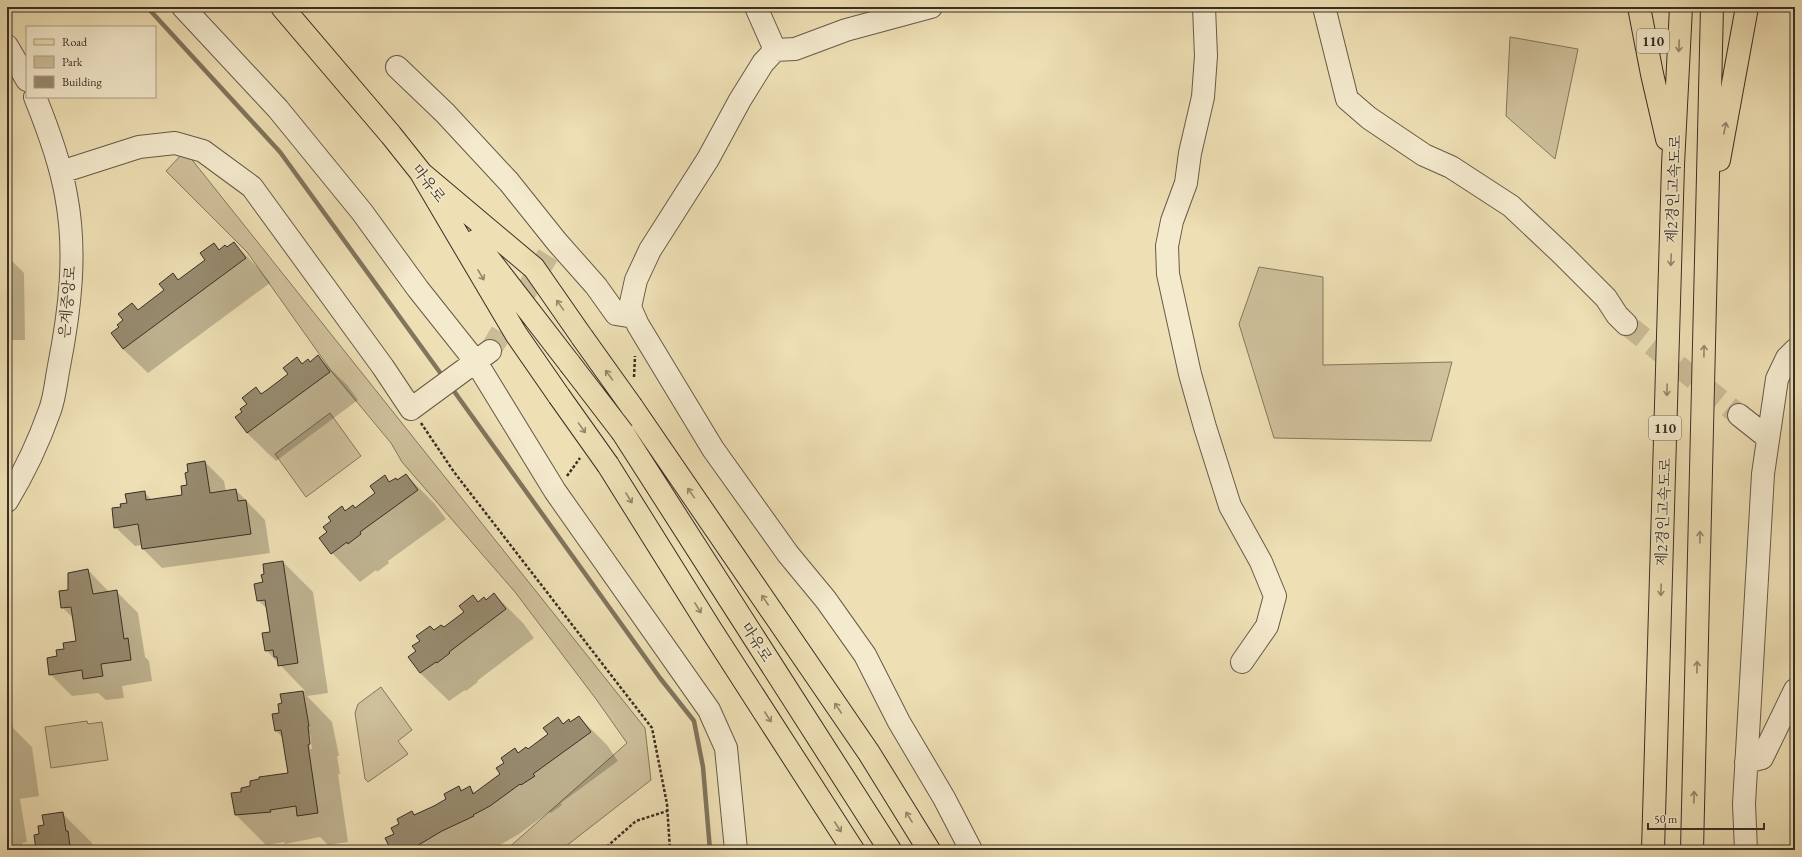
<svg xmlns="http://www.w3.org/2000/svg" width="1802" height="857" font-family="'EB Garamond','Noto Serif KR',serif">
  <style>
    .green { fill: #cfc19c; stroke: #847860 }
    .shadow { fill: #0003; fill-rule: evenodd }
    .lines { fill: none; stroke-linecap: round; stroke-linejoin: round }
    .stream { stroke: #80755d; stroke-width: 4.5 }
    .building { fill: #978b6f; stroke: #382f25 }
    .minor-tunnel { stroke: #cabc97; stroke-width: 22; stroke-dasharray: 22 11; stroke-linecap: butt }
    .minor-casing { stroke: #665b49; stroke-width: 24 }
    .major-casing { stroke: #382f25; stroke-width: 24 }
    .highway-casing { stroke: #382f25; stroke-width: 24 }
    .path { stroke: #382f25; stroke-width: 2.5; stroke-dasharray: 3 2; stroke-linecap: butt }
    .minor { stroke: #f4eace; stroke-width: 22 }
    .major { stroke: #eedfb4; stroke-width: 22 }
    .highway { stroke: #eedfb4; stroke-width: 22 }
    .major-bridge-casing { stroke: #382f25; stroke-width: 24; stroke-linecap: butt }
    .major-bridge { stroke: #eedfb4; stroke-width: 22 }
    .oneway { stroke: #93876c }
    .labels { text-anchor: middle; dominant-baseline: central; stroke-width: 3; stroke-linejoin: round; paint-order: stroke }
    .shield { fill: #f4eace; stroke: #706758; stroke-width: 1 }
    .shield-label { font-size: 14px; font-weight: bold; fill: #382f25 }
    .street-label { font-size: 15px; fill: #382f25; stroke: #f4eace }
  </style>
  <rect width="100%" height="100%" fill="#eedfb4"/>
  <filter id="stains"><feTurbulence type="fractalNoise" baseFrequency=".005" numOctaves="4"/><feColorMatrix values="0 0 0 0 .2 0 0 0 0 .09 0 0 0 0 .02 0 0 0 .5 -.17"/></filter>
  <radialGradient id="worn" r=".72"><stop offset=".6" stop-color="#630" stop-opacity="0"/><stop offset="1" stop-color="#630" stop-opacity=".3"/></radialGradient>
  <!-- green -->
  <path class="green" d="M1510 37 1578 49 1555 159 1506 116Z
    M185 151 645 728 651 780 561 850H506L627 743 596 699 515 592 402 462 391 443 332 372 247 252 166 171Z
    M1259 267 1323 277V365L1452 362 1431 441 1274 438 1239 324Z
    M330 413 361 456 306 497 275 454Z
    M381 687 412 730 398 741 408 754 368 782 365 779 355 713 358 704Z
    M87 721 88 724 102 722 108 760 51 768 45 727Z"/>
  <!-- shadow -->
  <path class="shadow" d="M234 243 258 268 270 283 148 373 123 349 112 333 120 328 132 304 138 310 165 290 173 274 179 280 206 260 214 244 220 250 227 248Z
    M7 256 24 273 25 340H7Z
    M318 357 347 385 358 400 276 461 247 433 244 412 256 388 262 394 289 374 297 358 303 364 310 363Z
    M205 462 224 481 226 492 236 490 265 520 270 553 162 568 143 549 142 545 135 546 115 527 122 508 144 492 152 500 183 495Z
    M406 475 434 503 446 519 388 561 389 563 377 572 376 570 360 582 332 553 321 538 329 532 333 521 342 508 346 512 355 509 376 493 384 477 390 483 398 481Z
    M283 562 313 592 328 693 307 696 332 722 339 756H337L340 774H338L348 842 328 845 320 837 285 844 284 842 266 845 236 815 242 793 289 774 284 739 276 731 283 704 281 695 305 691 266 650 271 633 268 610 258 600 264 583ZM308 734H310L312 749H310Z
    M88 570 109 592 116 591 138 613 145 657 149 661 152 681 122 686 124 698 106 700 98 693 72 696 50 674 58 657 65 650 77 642 74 619 62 607 69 591Z
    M494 594 523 623 534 638 477 681 478 682 466 691 465 690 449 701 420 673 409 657 417 651 434 631 444 628 465 612 473 596 479 602 486 601Z
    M7 717 12 721 13 728 32 747 39 796 20 799 27 842 22 843 23 847 13 848 7 844Z
    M579 717 607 745 618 761 561 803 562 805 551 813 549 812 519 834 491 850H392L395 834 400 824 412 812 416 816 447 799 459 787 463 791 470 788 475 793 502 774 506 763 515 750 519 753 528 750 564 725 571 723Z
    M62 813 92 843 94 850H34V846H37L45 826Z"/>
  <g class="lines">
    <!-- stream -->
    <path class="stream" d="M147 7 280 152 444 378
      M451 387 660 678 694 721 703 767 710 850"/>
  </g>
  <!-- building -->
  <path class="building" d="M234 242 246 258 123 349 111 333 119 327 117 325 123 320 118 314 132 303 138 310 164 290 159 284 173 273 178 280 205 260 200 253 214 243 219 250 225 245 227 247Z
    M318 355 330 372 247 433 235 417 242 412 240 409 247 404 242 398 256 387 261 394 267 390 288 374 283 368 297 357 302 364 308 359 310 362Z
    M205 461 210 493 236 489 238 501 246 500 251 534 142 549 138 524 114 528 112 508 121 507 120 504 127 503 125 494 145 491 146 500 182 495 181 486 187 485 185 473 188 472 187 464Z
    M406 474 418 490 360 532 361 534 348 544 347 542 331 554 319 538 327 532 323 527 331 521 328 517 342 506 345 511 353 505 355 508 375 493 370 486 385 475 389 482 396 478 397 480Z
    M283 561 298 663 278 666 277 657H274L273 650 265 651 262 633 270 632 265 600 257 601 254 584 263 582 261 575 264 574 263 564Z
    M88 569 93 594 117 590 124 639 128 638 131 660 101 664 103 676 83 679 82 670 49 675 47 658 57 656 56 650 64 649 63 643 76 641 71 607 61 608 59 591 68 590V573Z
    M494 593 506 609 449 652 450 653 437 663 436 662 420 673 408 657 416 651 412 646 420 641 416 636 430 626 434 630 441 625 444 627 464 612 459 606 473 595 478 602 484 597 486 600Z
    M303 691 309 726H308L310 744 308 745 318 813 297 816 296 806 270 810 271 812 235 815 231 793 241 792V788L250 786V781L259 779V777L288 773 281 730 275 731 272 714 279 713 278 704 282 703 280 694Z
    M579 716 591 732 533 774 535 776 521 785 520 784 490 806 473 815 474 816 442 831 410 850H391L385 838 394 834 391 828 399 824 397 819 412 811 414 815 434 806 446 799 444 794 459 786 461 791 470 786 473 794 500 774 496 768 504 763 501 758 515 748 518 753 526 747 528 749 548 734 543 728 558 717 563 724 569 719 570 722Z
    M63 812 66 831H68L70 847 68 848V850H36L34 835 39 834 38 826 44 825 42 815Z"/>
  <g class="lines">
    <!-- minor-tunnel -->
    <path class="minor-tunnel" d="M1626 324 1739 415
      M490 351 548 255"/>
    <!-- minor casing -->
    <g class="minor-casing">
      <path id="minor" d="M183 7 278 109 362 212 418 289 476 362 555 491 709 710 726 748 736 850
        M756 7 775 50
        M931 7 846 30 795 49 775 50 763 63 740 100 708 159 650 250 636 280 630 307 638 325 713 449 788 554 826 600 865 655 899 722 944 798 971 850
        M1204 7 1206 56 1203 97 1190 153 1186 183 1172 221 1167 246 1168 274 1190 374 1205 427 1230 506 1261 562 1275 596 1267 626 1242 662
        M1324 7 1347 99 1369 118 1424 155 1451 167 1511 206 1562 254 1606 298 1617 315 1626 324
        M7 46 27 80
        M397 67 445 113 509 182 557 242 596 286 616 314 634 317
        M61 172 139 147 175 143 203 151 252 187 383 367 411 409 490 351
        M1739 415 1768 438
        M7 501C24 473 39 441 50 410 55 396 56 381 59 366 70 310 77 252 66 195 60 161 48 129 35 97
        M1746 762 1762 758 1795 690
        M1746 850 1744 804 1763 474 1777 379 1787 358 1795 350"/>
    </g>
    <!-- major casing -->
    <g class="major-casing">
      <path id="major" d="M282 7 391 135 430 184
        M475 241 570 364
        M559 396 516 334 421 173 534 268 582 337
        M632 407 869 753 929 850
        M623 433 890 850
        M608 465 710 628 853 850"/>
    </g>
    <!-- highway casing -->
    <g class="highway-casing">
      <path id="highway" d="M1639 7 1652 74 1667 139
        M1719 160 1747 7
        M1653 850 1673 165 1681 7
        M1692 850 1712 7"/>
    </g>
    <!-- path -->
    <path class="path" d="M634 377 635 356
      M421 423 454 472 652 728 667 804 670 850
      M567 476 580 458
      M603 850 636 821 667 811"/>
    <!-- minor -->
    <use href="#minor" class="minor"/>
    <!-- major -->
    <use href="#major" class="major"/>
    <!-- highway -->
    <use href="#highway" class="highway"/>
    <!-- major-bridge casing -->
    <g class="major-bridge-casing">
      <path id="major-bridge" d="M582 337 632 407
        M570 364 623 433
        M559 396 608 465"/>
    </g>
    <!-- major-bridge -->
    <use href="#major-bridge" class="major-bridge"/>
  </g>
  <!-- one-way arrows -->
  <defs><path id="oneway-shaft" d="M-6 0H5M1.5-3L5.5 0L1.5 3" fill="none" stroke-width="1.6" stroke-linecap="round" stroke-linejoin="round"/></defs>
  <g class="oneway">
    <use href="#oneway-shaft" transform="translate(1679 46) rotate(93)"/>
    <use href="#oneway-shaft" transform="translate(1725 128) rotate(-79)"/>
    <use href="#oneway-shaft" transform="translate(1671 260) rotate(92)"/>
    <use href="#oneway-shaft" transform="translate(481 275) rotate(59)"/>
    <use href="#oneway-shaft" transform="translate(560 305) rotate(-125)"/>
    <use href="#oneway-shaft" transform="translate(1704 351) rotate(-89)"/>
    <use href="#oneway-shaft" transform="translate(609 375) rotate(-126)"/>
    <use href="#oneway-shaft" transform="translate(1667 390) rotate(92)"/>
    <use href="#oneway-shaft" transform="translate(582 428) rotate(54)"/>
    <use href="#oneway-shaft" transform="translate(691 493) rotate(-125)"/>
    <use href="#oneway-shaft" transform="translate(629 498) rotate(58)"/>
    <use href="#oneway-shaft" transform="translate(1700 537) rotate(-89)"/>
    <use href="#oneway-shaft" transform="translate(1661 590) rotate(92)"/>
    <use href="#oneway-shaft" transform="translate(765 600) rotate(-124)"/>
    <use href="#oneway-shaft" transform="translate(698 608) rotate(58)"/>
    <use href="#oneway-shaft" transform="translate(1697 667) rotate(-89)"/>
    <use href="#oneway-shaft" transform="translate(838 708) rotate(-124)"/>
    <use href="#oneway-shaft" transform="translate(768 717) rotate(57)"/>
    <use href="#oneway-shaft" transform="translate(1694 797) rotate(-89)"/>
    <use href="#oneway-shaft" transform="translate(909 817) rotate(-122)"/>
    <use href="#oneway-shaft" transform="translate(838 827) rotate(57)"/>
  </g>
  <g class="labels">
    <!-- shield labels -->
    <g class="shield">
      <rect x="1637" y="29" width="32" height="24" rx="3"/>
      <rect x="1649" y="416" width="32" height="24" rx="3"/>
    </g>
    <g class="shield-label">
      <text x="1653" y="41">110</text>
      <text x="1665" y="428">110</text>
    </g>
    <!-- street labels -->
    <g class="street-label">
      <text transform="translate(429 183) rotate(52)">마유로</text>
      <text transform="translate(1673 189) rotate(-88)">제2경인고속도로</text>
      <text transform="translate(67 302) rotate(-85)">은계중앙로</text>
      <text transform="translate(1663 512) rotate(-88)">제2경인고속도로</text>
      <text transform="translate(757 642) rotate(57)">마유로</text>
    </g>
  </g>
  <!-- margin -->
  <rect width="1802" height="857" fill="none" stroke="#eedfb4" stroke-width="24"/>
  <rect x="8" y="8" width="1786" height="841" fill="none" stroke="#382f25" stroke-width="2"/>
  <rect x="12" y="12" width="1778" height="833" fill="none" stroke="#382f25"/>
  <!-- legend -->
  <rect x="26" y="26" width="130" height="72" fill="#f4eace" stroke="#a99f8a"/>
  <rect x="34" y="39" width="20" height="6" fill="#eedfb4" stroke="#a99f8a"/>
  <text x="62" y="46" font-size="12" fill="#382f25">Road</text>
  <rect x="34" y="56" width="20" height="12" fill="#cfc19c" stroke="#a99f8a"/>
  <text x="62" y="66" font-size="12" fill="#382f25">Park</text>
  <rect x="34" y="76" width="20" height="12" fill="#978b6f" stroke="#a99f8a"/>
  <text x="62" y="86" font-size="12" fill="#382f25">Building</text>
  <!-- scale -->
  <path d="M1648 823v6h116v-6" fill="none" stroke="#382f25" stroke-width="2"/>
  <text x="1654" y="823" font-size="12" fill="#382f25" stroke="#f4eace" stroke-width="3" paint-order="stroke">50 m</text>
  <rect width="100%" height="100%" filter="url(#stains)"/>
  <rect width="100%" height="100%" fill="url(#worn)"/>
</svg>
